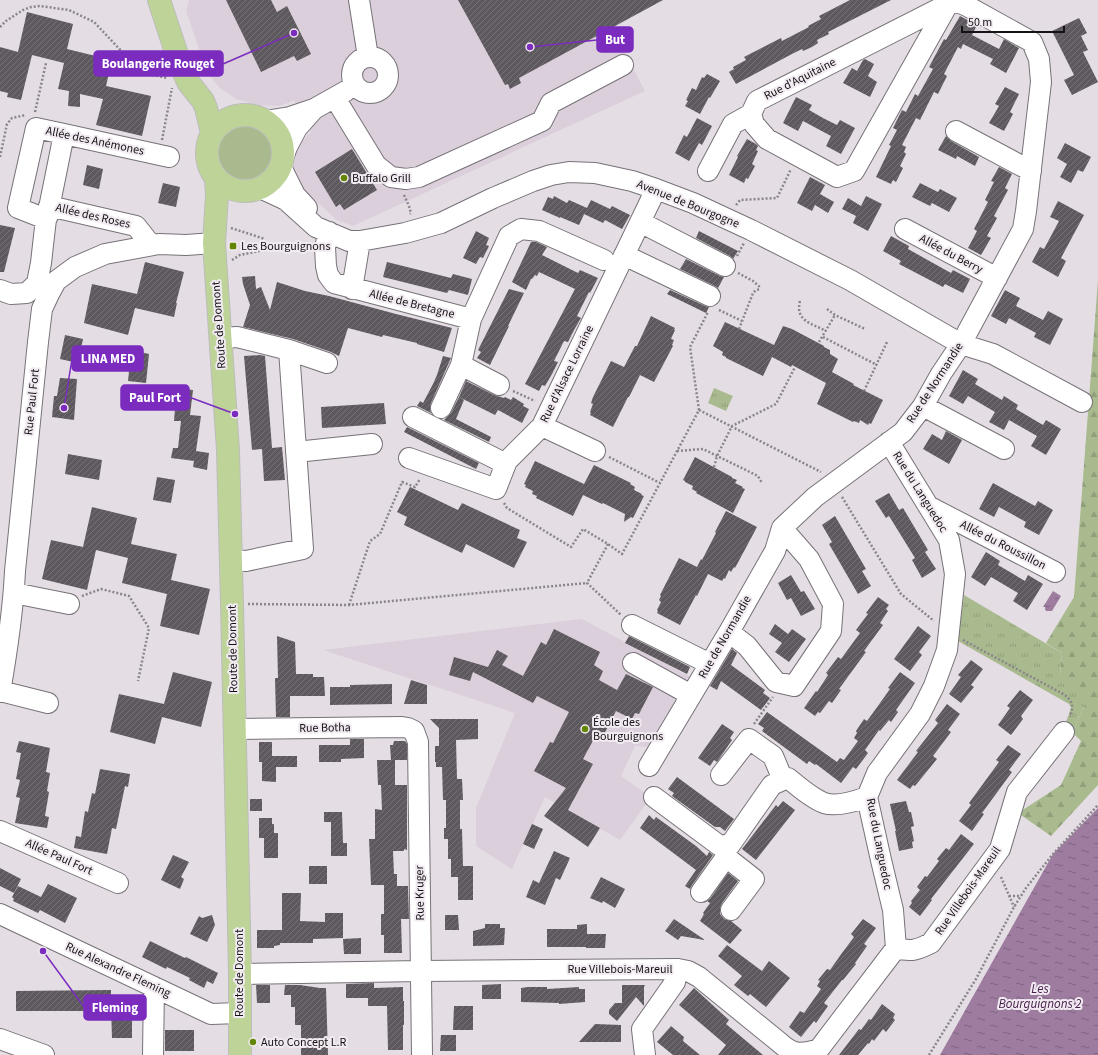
<svg xmlns="http://www.w3.org/2000/svg" width="1098" height="1055" font-family="'Source Sans 3',sans-serif">
  <style>
    .built { fill: #dacfdb }
    .grass { fill: #a9ba8f }
    .forest { fill: url(#forest-firs) }
    .park { fill: url(#park-tufts) }
    .water { fill: url(#water-ripples) }
    .building { fill: url(#building-hatch) }
    .lines { fill: none; stroke-linecap: round; stroke-linejoin: round }
    .minor-casing { stroke: #777278; stroke-width: 22 }
    .major-casing { stroke: #bdbdbd; stroke-width: 24 }
    .path { stroke: #898589; stroke-width: 2.5; stroke-dasharray: 2 2; stroke-linecap: butt }
    .minor { stroke: #fff; stroke-width: 20 }
    .major { stroke: #bed398; stroke-width: 22 }
    .poi-dot { fill: #638602; stroke: #f1ebf1; stroke-width: 1.5 }
    .labels { text-anchor: middle; dominant-baseline: central; stroke-width: 4; stroke-linejoin: round; paint-order: stroke }
    .street-label { font-size: 12px; fill: #141215; stroke: #f1ebf1 }
    .poi-label { font-size: 12px; fill: #141215; stroke: #f1ebf1; text-anchor: start }
    .water-label { font-size: 13px; font-style: italic; fill: #461c4b; stroke: #f1ebf1 }
    .leader { fill: none; stroke: #7b2cbf; stroke-width: 1.5 }
    .callout-dot { fill: #7b2cbf; stroke: #f1ebf1; stroke-width: 1.5 }
    .callout { fill: #7b2cbf; stroke: #7b2cbf; stroke-width: 1.5 }
    .callout-label { font-size: 13px; text-anchor: middle; font-weight: bold; fill: #fff }
  </style>
  <defs>
    <pattern id="forest-firs" width="22" height="20" patternUnits="userSpaceOnUse"><rect width="22" height="20" fill="#a9ba8f"/><path d="M5 1l3.5 6h-7zM16 11l3.5 6h-7z" fill="#919f7a"/></pattern>
    <pattern id="park-tufts" width="24" height="20" patternUnits="userSpaceOnUse"><rect width="24" height="20" fill="#a9ba8f"/><path d="M3 7l-1-3M5 7V3M7 7l1-3M15 17l-1-3M17 17v-4M19 17l1-3" fill="none" stroke="#919f7a"/></pattern>
    <pattern id="water-ripples" width="26" height="14" patternUnits="userSpaceOnUse"><rect width="26" height="14" fill="#9d7ca0"/><path d="M2 4q2-2 4 0t4 0M15 11q2-2 4 0t4 0" fill="none" stroke="#7f6481"/></pattern>
    <pattern id="building-hatch" width="6" height="6" patternUnits="userSpaceOnUse"><rect width="6" height="6" fill="#5e595e"/><path d="M-1 1l2-2M0 6l6-6M5 7l2-2" fill="none" stroke="#747175"/></pattern>
  </defs>
  <rect width="100%" height="100%" fill="#e4dee4"/>
  <!-- built -->
  <path class="built" d="M189 0H663L612 28 645 91 353 226 337 220 300 187 292 170V162L297 149 304 139 311 132 294 100 288 103 279 106 259 105 236 99 220 88 214 81 206 70 186 11Z
    M582 619 694 679 651 747 635 746 621 776 651 797 620 840 545 797 512 869 476 846V808L515 713 323 650Z"/>
  <!-- grass -->
  <path class="grass" d="M214 153a31 31 0 1 1 62 0a31 31 0 1 1-62 0Z"/>
  <!-- forest -->
  <path class="forest" d="M1098 280V785L1051 836 1018 813 1061 785 1081 741 1073 733 1086 701 1060 675 1062 653 1046 643 1074 597Z"/>
  <!-- park -->
  <path class="park" d="M714 388 733 396 726 411 708 403Z
    M964 595 1062 653 1060 675 1084 691 1086 701 1073 733 1064 728 1071 708 1069 704 958 641Z"/>
  <!-- water -->
  <path class="water" d="M1053 591 1061 596 1052 611H1046L1045 609V607H1043Z
    M1098 808V1055H940L1053 854Z"/>
  <!-- building -->
  <path class="building" d="M226 0H271L277 12 287 6 311 54 297 61 294 56 261 72Z
    M458 0H663L519 78 521 83 510 89 508 84 505 85Z
    M850 0H891L828 32 829 34 817 40 818 43 812 47 803 51 802 49 790 55 736 84 729 72 734 69 733 67 746 60 744 57 781 38 782 41 809 27 808 26 821 19 819 16Z
    M27 12 73 24 67 49 112 60 106 86 151 96 142 136 96 125 103 99 80 94V107L68 106 69 91 58 89 64 63 32 55 21 100 7 97 8 93 0 91V47L18 52Z
    M960 16 977 25 972 35 999 49 1004 39 1019 48 1006 73 990 64 993 59 963 44 961 49 958 47 944 74 947 76 938 94 934 92 920 120 916 118 902 145 906 147 904 152 906 154 900 166 903 168 896 182 893 180 891 184 876 177 891 146 889 145 897 130 893 128 902 110 906 112 915 94 918 96 933 69 929 67 944 39 946 40Z
    M1079 18 1087 33 1081 36 1088 50 1083 52 1098 82 1072 95 1064 80 1074 75 1052 31Z
    M865 59 874 64 868 76 877 82 870 97 843 83 852 68 857 71 863 60Z
    M707 74 720 81 710 98 709 97 700 114 685 106 688 101 686 100 692 88 696 90 702 77 704 78Z
    M1005 87 1019 94 1010 112 1013 114 1004 131 989 123 999 106 995 104Z
    M796 97 812 105 809 110 823 118 837 125 840 120 855 128 841 154 826 146 831 136 803 121 798 131 783 123Z
    M697 118 712 126 702 145 699 143 689 161 675 153 684 135 687 137Z
    M946 136 951 141 979 157 975 166 957 156 956 159 938 150Z
    M747 139 756 144 758 146 756 150 758 151 752 164 755 166 748 179 746 178 744 183 729 175 738 157 737 156Z
    M1065 143 1091 157 1083 172 1078 170 1071 183 1060 177 1067 164 1057 158Z
    M352 149 377 190 344 210 340 204 336 207 315 172Z
    M87 165 103 169 99 189 83 185Z
    M999 167 1012 174 1005 188 1008 190 994 216 997 218 987 236 991 238 981 255 968 248 977 231 974 229 988 202 985 200 994 182 991 181Z
    M810 177 825 185 820 194 834 202 828 213 815 205 812 211 797 203Z
    M163 183 180 187 176 207 158 203Z
    M920 183 938 192 940 189 957 198 949 212 932 203 930 206 912 197Z
    M554 196 567 203 569 200 587 208 579 225 560 217V218L542 210 548 197 553 199Z
    M866 196 882 204 868 231 853 223 856 216 842 209 848 198 861 206Z
    M591 200 610 209 612 206 630 215 622 229 605 220 603 223 584 214Z
    M1058 201 1084 215 1061 258 1066 261 1058 277 1032 262 1040 247 1044 249 1059 221 1050 217Z
    M0 225 15 228 4 272H0Z
    M476 231 489 238 486 245 489 246 483 258 480 257 476 264 463 258Z
    M699 231 738 251 733 259 730 256 696 238Z
    M891 236 909 246 908 249 933 263 951 273 953 270 970 279 963 293 945 284 943 287 899 264 901 261 883 251Z
    M531 242H536L547 247 542 255 578 273 580 270 598 278 590 293 589 292 577 316 581 318 574 330 568 342 564 341 554 361 558 362 552 374 545 386 542 385 539 391 525 384 575 289 539 272 537 276 535 275 532 279H531L526 290 512 282Z
    M686 259 720 276 724 277 718 288 715 286 680 269Z
    M145 262 184 272 176 303H177L174 317 135 308 128 335 84 323 92 284 137 294Z
    M387 262 451 278 453 274 472 279 468 295 449 290 447 293 383 277Z
    M255 276 256 289 261 287 270 310 277 282 305 291 329 296 396 314 452 328 444 352 417 344V343L383 335 382 337 348 328 339 356 331 352 293 339 243 327 250 305 243 284 242 277Z
    M509 289 524 293 508 326H509L490 365 477 358 481 352 478 350Z
    M670 290 705 306 709 307 706 313 667 294Z
    M1005 290 1020 298 1016 306 1043 320 1048 311 1063 319 1050 345 1034 337 1036 333 1009 318 1006 324 991 316Z
    M651 316 675 328 674 330H675L671 339 674 340 672 345 673 346 654 382 640 375 629 397H628L613 427 590 415 591 413 590 412 593 404 591 403 593 397 611 361 624 367 635 346H637Z
    M725 322 774 345 783 326 792 329 824 346V347L830 350V354L838 359 832 372 854 384 853 385 883 400 871 424 869 423 868 425 860 420 859 423 854 421 853 422 817 404 826 383 792 365 791 367 772 357 763 376 726 358V357L722 355 723 352 713 346Z
    M65 335 83 339 78 363 60 359Z
    M128 349 149 354 146 383 128 381 130 362H126Z
    M260 355 265 356 272 448 282 447 285 480 264 481 262 449 252 450 244 356Z
    M443 356 451 358 431 403 430 409 431 413 417 406 420 401 423 403 433 384 437 375Z
    M963 370 978 379 975 384 1002 400 1004 396 1018 405 1016 409 1043 425 1046 420 1061 429 1046 455 1031 446 1037 436 1009 420 1004 430 989 422 995 412 968 396 963 404 949 396Z
    M60 378 77 379 74 420 52 417 54 396H57Z
    M466 381 494 395 504 398 505 397 511 400 513 397 524 404 523 406 529 409 522 423 498 410 495 415 459 397Z
    M176 388 193 390 190 415 201 416 196 451 209 453 207 470 193 467 194 461 171 458 173 448H178L181 421H174L175 409H173Z
    M459 397 464 400 456 419 491 437 489 442 444 420 451 413Z
    M384 403 386 424 322 428 321 407Z
    M407 427 479 463 476 469 404 432Z
    M946 431 962 440 949 464 923 449 932 434 942 440Z
    M68 454 102 460 99 480 65 474Z
    M695 457 732 477V478L737 480 735 483 743 487 742 488 745 489 733 513 696 493 697 492 692 489 693 486 685 482V481L683 480Z
    M535 461 584 484 594 465 631 483 630 484 635 487 634 490 642 494 641 495 644 496 633 518 631 517 624 522 625 514 603 503 602 504 583 495 573 516 536 498 537 496 532 494 533 491 525 487 526 485 524 484Z
    M157 477 175 480 171 503 153 500Z
    M993 483 1035 506 1038 501 1053 510 1039 535 1024 527 1026 522 999 507 994 517 979 509Z
    M410 487 458 510 462 503 520 530 517 538 527 542 514 568 466 544 462 553 404 525 407 517 397 512Z
    M889 493 899 510 903 508 928 550 925 552 936 569 922 578 912 560 915 558 889 516 886 518 875 501Z
    M92 507 137 518 131 544 177 554 171 580 210 589 199 635 160 626 167 594 122 583 128 558 96 550 87 590 42 579 51 540 83 547Z
    M726 511 757 527 735 568 734 567 731 572 729 570 725 579 724 578 722 581 708 574 697 596 696 595 680 625 657 613 658 611 657 610 661 602 659 600 661 596 660 595 679 558 697 567 701 559 702 560 716 533 715 532Z
    M835 516 866 569 862 571 871 586 858 594 829 544 832 542 822 525Z
    M986 552 1000 561 998 565 1025 581 1028 575 1043 584 1027 610 1013 601 1018 593 991 577 985 586 971 577Z
    M791 575 801 592 804 591 815 609 801 616 791 598 787 600 778 583Z
    M878 597 889 605 886 609 888 611 880 623 883 625 864 651 866 652 839 689 841 690 832 703 829 701 820 713 818 712 815 716 804 708 816 691 817 692 828 675 826 673 838 657 841 659 860 633 856 630 868 614 866 613Z
    M775 624 788 634 792 629 806 639 789 662 775 652 782 643 769 634Z
    M918 626 931 636 919 652 922 655 910 671 894 659Z
    M554 629 600 652 594 665 603 671 599 680 617 690 626 674 653 687 639 714 635 713 632 719 616 711 601 740 595 737 583 759 593 764 568 810 600 828 588 847 544 816 566 788 534 771 550 742 553 743 569 712 537 696 533 703 473 672 470 681 449 675 454 657 488 667 497 650 508 656 502 665 523 676 541 642 546 645Z
    M277 636 295 642 296 674H313V677H324L325 696H290V717H276L275 678H278Z
    M629 636 690 667 687 674 625 643Z
    M732 649 737 653 731 665 765 690 763 693 770 698 761 710 721 681 717 690 710 686Z
    M971 660 983 669 971 685 974 687 961 703 949 694 961 677 958 675Z
    M173 672 212 682 201 727 162 717 155 744 110 732 119 694 164 704Z
    M900 672 915 683 896 710 898 712 891 722 889 720 880 731 879 730 865 750 868 753 856 769 853 767 841 783 816 764 815 765 809 761 807 764 762 731 764 728 758 724 767 712 837 762 840 758 844 760 858 741 854 738 857 733 856 731 864 719 867 721 875 710 890 689 888 688Z
    M411 680 427 685V704H404Z
    M392 684V704L330 705V687H350V685Z
    M1020 690 1033 700 1021 716 1023 719 1011 735 998 725 1010 708 1007 706Z
    M947 704 960 714 948 730 951 732 933 756 937 759 915 786 913 785 910 789 897 780 918 752 916 751 938 723 935 720Z
    M430 719H478V739L456 740 457 779H462L463 800H460V829H462L463 866H473V900H458V877H451V859H448V839H444V828H446V800H443L442 767H436V762H435V746H439V728Z
    M722 724 734 732 730 738 732 740 717 762 714 760 710 766 698 758Z
    M350 739H364V758L341 759V762H319V745H350Z
    M19 741 50 748 46 772 50 773 47 791 49 792 45 816 49 817 47 828 15 823 20 798 16 797 20 780 16 779 21 753 16 752Z
    M394 741H405L407 744V760H391L390 745H393Z
    M259 742H272V756H297V767H276V782L262 781V762H259Z
    M1008 745 1021 754 1009 770 1012 772 982 813 984 814 972 831 959 821 971 805 969 803 999 762 996 760Z
    M377 760H395V785H407V850L404 849V851H393L394 874H397V886H408L409 919H401L402 953H384V935H381V914H384V885H371L369 839H375V809L382 810 381 785H378Z
    M100 769 130 774 128 787 125 786 116 829 112 828 107 854 74 848 76 836 81 837 85 811 88 812 92 793 95 794Z
    M677 777 734 819 725 831 720 827H715L672 796 674 793 668 789Z
    M250 799H262V811H250Z
    M783 801 795 810 756 860 742 849 776 805 778 807Z
    M906 801 909 812H911L914 826 911 827 914 841 912 842 913 848 899 851 895 831H896L890 804Z
    M324 812H342L343 843H347V856H331V822H324Z
    M649 815 654 820 656 817 696 846 707 856 709 852 713 855 692 885 690 889 685 886 696 870 640 828Z
    M259 818H272V824H274V833H278V858H264V838H259Z
    M532 824 543 829 534 849 523 844Z
    M961 834 974 844 931 899 932 900 920 916 909 907 912 903 911 901 920 890 917 887 925 876 927 877 939 861 937 859 946 848 949 850Z
    M554 851 570 858 560 880 556 878 545 905 526 897 533 880 539 883Z
    M173 855 189 862 181 877 184 879 180 889 161 880Z
    M309 866H327V884H309Z
    M0 868 21 879 14 893 0 886Z
    M728 873 738 881 722 903 720 909V914L724 919 731 921 742 930 730 944 700 921 704 914 703 913 710 903 707 901 710 899Z
    M601 877 625 889 615 908 603 901 602 903 590 898Z
    M48 884 77 898 65 923 40 910 38 913 13 901 14 899 12 897 18 886 41 897Z
    M282 893H301L300 921 325 922V913H343V938L313 939V943H280V945L274 946V948H257V930H282Z
    M212 915 215 925 207 942 190 934 199 916 202 918Z
    M445 915H458L459 930H445Z
    M674 919 705 940 681 936 678 940 665 931Z
    M863 919 876 928 864 944 867 946 855 963 856 964 843 980H842L824 1003 828 1006 816 1023 814 1021 801 1037 789 1027 800 1011 804 1013 821 989 817 986 820 981 818 980 827 969 830 970 842 953 854 937 851 934Z
    M485 924H500V928H505L504 945 473 946V931L485 928Z
    M587 924V934H606L605 948H586V947H547V929H577V925Z
    M361 938V954H344L343 939Z
    M150 941 185 958 186 957 218 973 213 984 207 981 204 988 189 980 190 978 167 967 166 969 142 957Z
    M727 945 762 971 769 961 790 978 766 1007 750 994 748 996 734 985 742 976 718 956Z
    M374 983V988L403 987V1001H404V1025H403V1050H388L387 1006H368V998H346V984Z
    M501 984V999H482V985Z
    M256 985H270V1003H257Z
    M285 985H300L320 988H326L328 1055H301V1025H295V1007H291V995H284Z
    M622 985H645L644 987V1006L636 997 617 1021 609 1014V1010L615 1003H622Z
    M528 987H547V989L579 987V989H585V1002L559 1004V1003L521 1002V988Z
    M694 988 729 1020 726 1024 763 1055H718L726 1045 679 1005Z
    M111 990V1011H16V991Z
    M882 1004 895 1014 893 1018 895 1020 886 1032 883 1029 874 1041 872 1039 869 1044 868 1043 858 1055H839L859 1029 861 1030 869 1019 871 1020Z
    M454 1006H473V1030H453Z
    M111 1007H132V1038H112Z
    M595 1024 621 1025V1042H579Z
    M671 1026 684 1037 683 1041 700 1055H673L657 1042Z
    M165 1030H194V1051H165Z
    M441 1035H456V1051H440Z"/>
  <g class="lines">
    <!-- minor casing -->
    <g class="minor-casing">
      <path id="minor" d="M359 0 368 57
        M352 75a18 18 0 1 1 36 0a18 18 0 1 1-36 0Z
        M335 98 376 165 391 177 406 179 419 177 542 121 551 103 623 65
        M265 121 290 117 314 109 346 91
        M956 131 1031 171
        M283 158 287 147 297 128 314 109
        M281 167 295 195 307 208
        M708 171 733 124 751 114
        M260 188 286 200 316 227 349 241H360L405 233 441 223 493 198 533 181 551 175 569 172 595 173 632 181 656 189 693 203 751 230 850 280 961 344 993 354 1082 402
        M49 206 136 226 151 245
        M47 218 64 134
        M640 222 725 266
        M905 229 997 278
        M329 232 325 247 326 266 328 275 334 283 471 319 509 236 521 229 539 231 604 260
        M624 255 710 296
        M352 289 360 241
        M0 290 11 294 27 293 37 283 41 263 43 245 46 219 18 208 36 128 64 134 169 157
        M471 319 461 365 499 385
        M220 338 237 337 289 350 303 549 246 561 231 560
        M289 350 327 363
        M923 406 1004 449
        M441 408 461 365
        M413 417 506 464
        M542 426 595 451
        M889 442 949 540 955 574 947 650 934 686 920 714 877 773 867 797 881 860 893 910 896 948
        M296 452 372 444
        M409 458 496 489 507 461 542 426 656 189
        M930 507 1055 572
        M14 593 69 604
        M632 625 710 664
        M729 632 747 646 776 682 794 686 831 631 833 604 809 559 782 528
        M633 663 691 695
        M0 691 48 703
        M0 692C7 652 13 612 15 571L38 342 42 309 49 294 56 281 75 267 105 254 159 244 186 245 214 243
        M235 729 402 727 408 728 414 731 418 742 422 1055
        M649 766 729 632 775 551 782 528 815 497 903 432 923 406 941 374 961 344 1023 229 1026 211 1041 82 1039 59 1032 42 967 6 958 2 948 4 757 101 751 114 754 124 767 139 837 177 854 171 948 4
        M783 780 788 778C799 787 811 798 824 803 836 807 856 801 867 797
        M654 797 720 846 730 845 772 785 783 780 773 756 749 739 721 775
        M0 831 118 883
        M726 857 754 879 731 910
        M701 892 726 857 725 845
        M0 914 211 1014 239 1013
        M240 974 421 971 678 969 688 971 699 977 779 1042C793 1055 801 1055 819 1049L896 948C912 952 917 950 931 943L1000 849 1017 792 1064 732
        M0 1039 44 1055
        M153 1055 154 987
        M645 1055 642 1029 675 982 678 969"/>
    </g>
    <!-- major casing -->
    <g class="major-casing">
      <path id="major" d="M159 0 180 64 188 82 203 101 206 108 212 133
        M207 153a38 38 0 1 1 76 0a38 38 0 1 1-76 0Z
        M216 179 217 195 214 243 228 450 232 604 240 974V1055"/>
    </g>
    <!-- path -->
    <path class="path" d="M0 27 6 21 23 10 31 7 40 6 69 10 94 22 142 73 168 78
      M35 112 46 63
      M162 140 172 88
      M0 157 7 124 12 118 26 115
      M404 195 409 206 411 213 410 214
      M736 205 740 200 777 198 791 169
      M231 228 265 239
      M737 256 744 243
      M232 260 240 255 264 250
      M738 273 753 281 761 288
      M800 301C795 321 811 323 826 331
      M827 309 835 315 865 329
      M719 310 742 321
      M739 329 753 293 756 290 761 289
      M823 337 877 365
      M819 342 835 315
      M513 391 535 401
      M864 391 887 342
      M699 410 821 472
      M677 451 703 449 758 476 762 483
      M609 457 660 483
      M714 467 717 456 732 426 776 404 795 367
      M842 497 901 594 934 621
      M504 503 507 508 571 547 583 529 608 544 622 554 699 410 690 347 708 312
      M608 544 587 583 621 615
      M82 596 101 589 129 596 149 628 138 681
      M248 604 349 605 587 583
      M349 605 370 541 380 534 402 482 415 487 420 479
      M963 640 1065 695C1074 703 1073 706 1070 717
      M754 724 773 697
      M1001 877 1014 907
      M1009 896H1021
      M929 1055 976 979 1014 907 1026 888 1053 854 1098 805"/>
    <!-- minor -->
    <use href="#minor" class="minor"/>
    <!-- major -->
    <use href="#major" class="major"/>
  </g>
  <!-- markers -->
  <g class="poi-dot">
    <circle cx="344" cy="178" r="4"/>
    <rect x="229" y="242" width="8" height="8" rx="2"/>
    <circle cx="585" cy="729" r="4"/>
    <circle cx="253" cy="1042" r="4"/>
  </g>
  <g class="labels">
    <!-- street labels -->
    <g class="street-label">
      <text transform="translate(800 79) rotate(-27)">Rue d'Aquitaine</text>
      <text transform="translate(95 141) rotate(12)">Allée des Anémones</text>
      <text transform="translate(688 204) rotate(22)">Avenue de Bourgogne</text>
      <text transform="translate(93 216) rotate(13)">Allée des Roses</text>
      <text transform="translate(951 254) rotate(28)">Allée du Berry</text>
      <text transform="translate(412 304) rotate(14)">Allée de Bretagne</text>
      <text transform="translate(219 325) rotate(-94)">Route de Domont</text>
      <text transform="translate(567 374) rotate(-64)">Rue d'Alsace Lorraine</text>
      <text transform="translate(935 383) rotate(-57)">Rue de Normandie</text>
      <text transform="translate(32 402) rotate(-84)">Rue Paul Fort</text>
      <text transform="translate(920 492) rotate(58)">Rue du Languedoc</text>
      <text transform="translate(1003 545) rotate(27)">Allée du Roussillon</text>
      <text transform="translate(725 637) rotate(-60)">Rue de Normandie</text>
      <text transform="translate(233 649) rotate(-91)">Route de Domont</text>
      <text transform="translate(325 728) rotate(-1)">Rue Botha</text>
      <text transform="translate(879 844) rotate(79)">Rue du Languedoc</text>
      <text transform="translate(59 857) rotate(24)">Allée Paul Fort</text>
      <text transform="translate(968 891) rotate(-55)">Rue Villebois-Mareuil</text>
      <text transform="translate(420 893) rotate(-91)">Rue Kruger</text>
      <text x="620" y="969">Rue Villebois-Mareuil</text>
      <text transform="translate(118 970) rotate(25)">Rue Alexandre Fleming</text>
      <text transform="translate(239 973) rotate(-90)">Route de Domont</text>
    </g>
    <!-- poi labels -->
    <g class="poi-label">
      <text x="352" y="178">Buffalo Grill</text>
      <text x="241" y="246">Les Bourguignons</text>
      <text x="593" y="722">École des<tspan x="593" dy="14">Bourguignons</tspan></text>
      <text x="261" y="1042">Auto Concept L.R</text>
    </g>
    <!-- water labels -->
    <g class="water-label">
      <text x="1040" y="989">Les<tspan x="1040" dy="15">Bourguignons 2</tspan></text>
    </g>
  </g>
  <!-- callouts -->
  <path class="leader" d="M530 47L597 40M294 33L223 64M64 408L72 359M235 414L189 397M43 951L84 1007"/>
  <g class="callout-dot">
    <circle cx="530" cy="47" r="4"/>
    <circle cx="294" cy="33" r="4"/>
    <circle cx="64" cy="408" r="4"/>
    <circle cx="235" cy="414" r="4"/>
    <circle cx="43" cy="951" r="4"/>
  </g>
  <g class="callout">
    <rect x="597" y="27" width="36" height="25" rx="4"/>
    <rect x="94" y="51" width="129" height="25" rx="4"/>
    <rect x="72" y="346" width="71" height="25" rx="4"/>
    <rect x="121" y="385" width="68" height="25" rx="4"/>
    <rect x="84" y="995" width="62" height="25" rx="4"/>
  </g>
  <g class="callout-label">
    <text x="615" y="44">But</text>
    <text x="158" y="68">Boulangerie Rouget</text>
    <text x="108" y="363">LINA MED</text>
    <text x="155" y="402">Paul Fort</text>
    <text x="115" y="1012">Fleming</text>
  </g>
  <!-- scale -->
  <path d="M962 26v6h102v-6" fill="none" stroke="#141215" stroke-width="2"/>
  <text x="968" y="26" font-size="12" fill="#141215" stroke="#f1ebf1" stroke-width="3" paint-order="stroke">50 m</text>
</svg>
